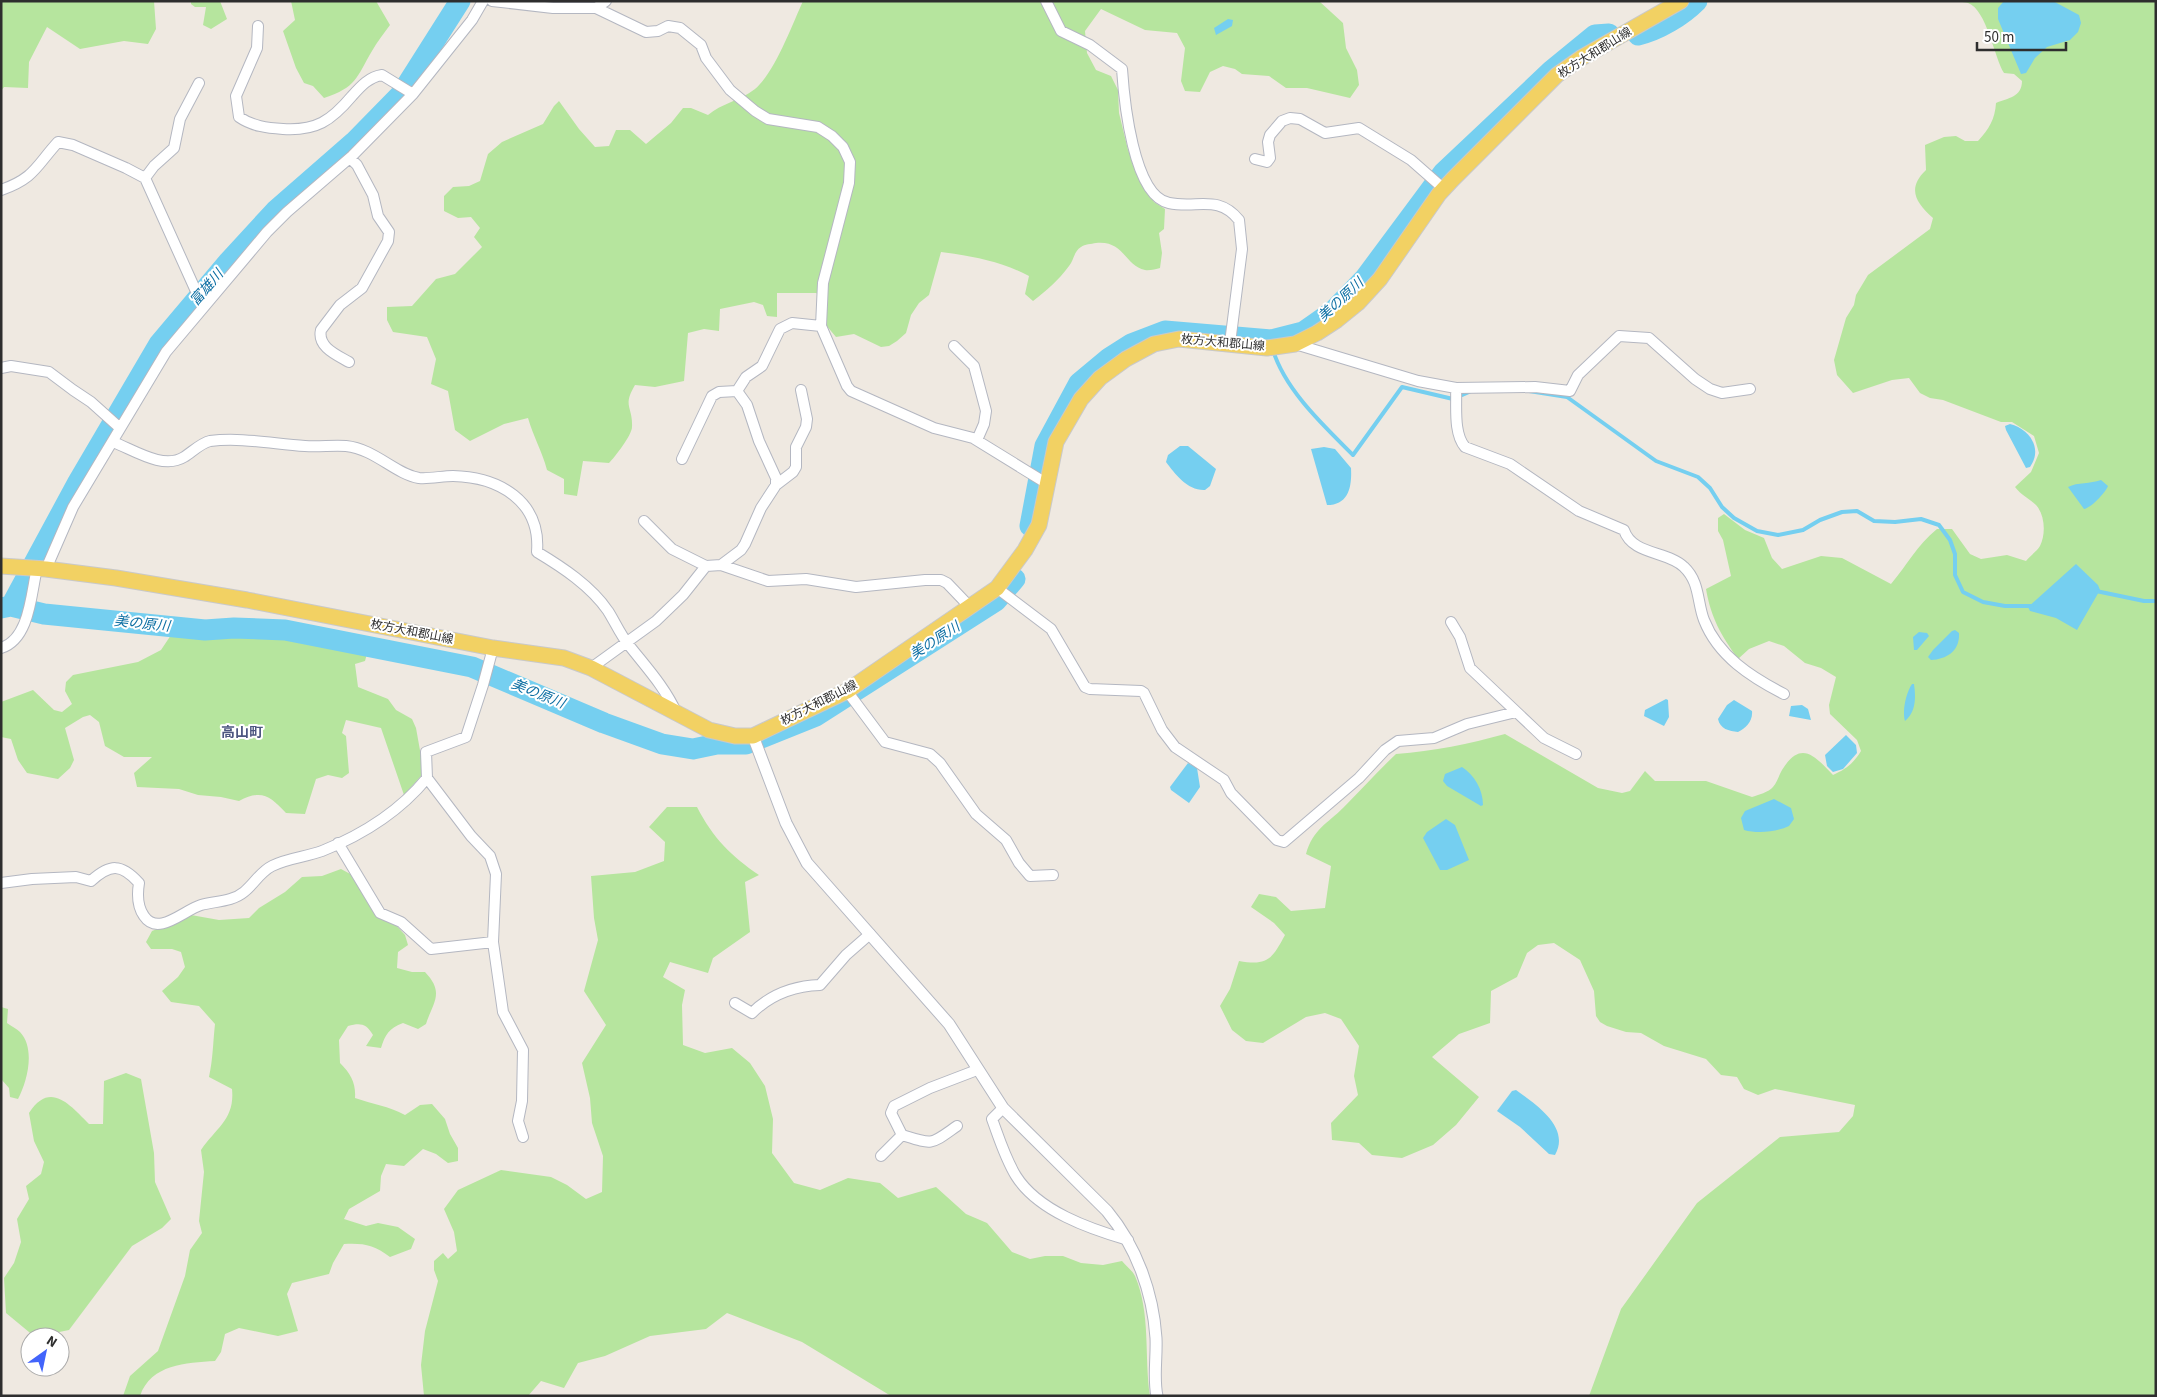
<svg xmlns="http://www.w3.org/2000/svg" width="2157" height="1397" font-family="'Source Sans 3','Noto Sans JP',sans-serif">
  <style>
    .green { fill: #b6e59e }
    .water { fill: #75cff0 }
    .lines { fill: none; stroke-linecap: round; stroke-linejoin: round }
    .stream { stroke: #75cff0; stroke-width: 4 }
    .river { stroke: #75cff0; stroke-width: 21 }
    .minor-casing { stroke: #b4b7c1; stroke-width: 12 }
    .tertiary-casing { stroke: #b4b7c1; stroke-width: 13 }
    .primary-casing { stroke: #c9c9c9; stroke-width: 17 }
    .minor { stroke: #fff; stroke-width: 10 }
    .tertiary { stroke: #fff; stroke-width: 11 }
    .primary { stroke: #f2d163; stroke-width: 15 }
    .labels { text-anchor: middle; dominant-baseline: central; stroke-width: 4; stroke-linejoin: round; paint-order: stroke }
    .street-label { font-size: 12px; fill: #2e2e2e; stroke: #fff }
    .water-label { font-size: 14px; font-style: italic; fill: #0d6fa3; stroke: #fff }
    .neighbourhood-label { font-size: 14px; font-weight: bold; fill: #4d5680; stroke: #fff }
  </style>
  <rect width="100%" height="100%" fill="#efe9e1"/>
  <!-- green -->
  <path class="green" d="M1 1H154L156 29 148 44 124 41 80 49 47 27 29 62 28 88 4 87 1 91Z
    M191 1H220L227 19 211 29 203 25 206 7H195L191 4Z
    M291 1H376L390 25C384 33 377 42 372 51 356 78 357 87 324 98L313 86 304 83 296 68 283 31 295 20Z
    M803 1H1319L1343 23 1346 48 1357 70 1359 85 1350 98 1307 88H1286L1269 76 1242 74 1235 69 1223 66 1210 72 1200 92 1185 91 1181 81 1185 48 1177 33 1145 30 1101 9 1085 31 1087 53 1096 70 1111 76 1118 90 1119 113 1128 150 1154 202 1165 209 1164 229 1159 233 1162 253 1160 268C1156 269 1149 271 1145 270 1125 266 1124 240 1096 243 1091 244 1085 244 1081 247 1074 251 1074 260 1069 266 1059 280 1046 291 1033 301L1025 294 1029 276C1001 261 971 256 941 252L929 295 919 303 911 315 906 333 897 341 889 346 881 347 854 334 836 337 826 325V298L816 293H777V317L767 316 763 305 754 302 720 309 719 331 704 329 688 333 684 381 655 387 635 385C622 407 633 406 632 427 632 435 615 457 609 463L583 461 577 496 564 494V479L547 470C542 451 533 436 528 418L504 424 470 441 455 430 448 391 431 384 436 359 427 337 393 332 387 320V307L412 306 436 279 455 274 482 247 474 237 480 228 471 217 458 218 444 211V196L453 187 469 186 480 181 488 154 502 142 543 124 554 106 559 101 579 129 595 147 609 146 616 130H630L646 144 671 123 683 108H691L708 115C722 103 740 101 755 89 775 72 792 25 803 1Z
    M1953 1H2156V1396H1589L1621 1309 1697 1203 1780 1137 1839 1132 1853 1116 1855 1105 1775 1089 1758 1095 1744 1089 1737 1077 1721 1075 1706 1059 1664 1046 1641 1033 1626 1032 1607 1026 1600 1022 1596 1016 1594 991 1580 960 1554 943 1538 945 1527 953 1517 977 1491 991 1490 1023 1459 1034 1432 1057 1479 1097 1456 1125 1433 1145 1402 1158 1372 1155 1359 1143 1332 1140 1331 1123 1358 1095 1354 1076 1359 1046 1341 1019 1325 1013 1306 1017 1263 1043 1246 1041 1232 1030 1220 1006 1230 989 1239 961C1268 966 1272 959 1285 935L1274 923 1251 907 1259 894 1276 897 1291 911 1325 908 1331 866 1306 854C1313 829 1327 824 1344 807 1362 789 1378 771 1396 754 1434 751 1469 744 1505 734L1598 788 1622 793 1630 791 1645 771 1655 781H1706L1752 797C1758 795 1769 792 1773 787 1777 783 1779 775 1782 770 1801 739 1815 756 1833 775 1846 769 1853 764 1861 751L1857 740 1830 714 1829 705 1836 677 1821 668 1805 663 1784 646 1769 641 1749 649 1738 659C1721 635 1711 618 1706 589L1731 576 1723 540 1718 531V518L1724 514 1745 530 1764 538 1772 558 1782 569 1821 556 1842 558 1891 584C1907 565 1917 545 1937 529H1952L1970 554 1981 559 2007 555 2026 561C2030 556 2037 551 2040 546 2046 534 2045 515 2036 505 2029 498 2022 496 2015 487L2031 472 2039 453 2034 436 2012 422H2001L1943 400 1930 398 1920 393 1909 378 1892 380 1853 393 1837 375 1834 360 1846 318 1854 305 1856 295 1868 275 1930 229 1933 218C1915 202 1907 188 1926 170L1925 145 1944 137 1956 136 1965 141H1978C1989 129 1995 119 1996 103 2008 98 2022 97 2022 81L2014 74 2004 73C1994 57 1987 10 1968 3 1963 1 1957 3 1953 1Z
    M173 632C204 634 235 630 266 632 301 634 334 643 368 650L365 661 355 664 358 687 388 699 396 710 412 719 416 728 423 767 421 776 404 795 381 728 346 720 342 733 346 736 349 773 342 778 328 775 316 779 305 814 286 813C270 796 262 789 239 801L221 797 198 795 179 789 137 787 134 773 152 757H124L105 746 99 722 90 715 83 717 65 728 74 760 70 768 58 779 27 773 18 760 11 739 1 737V702L33 690 54 710 62 712 72 704 65 691 66 682 73 675 138 662 161 650Z
    M667 807H697C713 838 731 856 759 875L745 882 750 932 713 958 708 973 670 962 663 977 685 990 682 1005 683 1045 705 1053 732 1048 750 1063 765 1086 773 1119 772 1153 794 1183 820 1190 848 1178 880 1183 898 1198 936 1187 966 1214 987 1223 1012 1252 1030 1259 1045 1256H1063L1081 1263 1103 1265 1122 1261C1126 1266 1132 1270 1135 1276 1151 1313 1144 1357 1150 1396H891L802 1342 727 1313 706 1329 650 1336 605 1356 578 1363 564 1388 541 1381 528 1396H424L421 1365 425 1331 438 1281 434 1270V1261L443 1253 448 1259 457 1251 454 1232 444 1209 458 1190 501 1170 551 1177 567 1185 586 1199 602 1192 603 1156 592 1123 590 1098 582 1063 606 1025 584 991 598 940 594 918 591 876 635 872 664 861 665 842 649 827Z
    M341 869 354 876 367 901 379 916 393 922 405 935 408 945 398 952 397 968 412 972H425C445 993 433 1002 426 1024L418 1029 403 1023C389 1028 385 1035 381 1048L366 1046 373 1035C366 1023 360 1023 348 1026L339 1040 340 1063C351 1074 356 1083 355 1098 372 1104 389 1106 405 1115L420 1105 432 1104 445 1119 450 1134 458 1148V1161L448 1163 436 1154 423 1149 404 1166 386 1164 381 1176 380 1191 349 1209 344 1219 366 1226 378 1223 398 1227 415 1239 411 1249 390 1257C374 1245 364 1243 344 1244L333 1263 329 1274 292 1283 287 1294 298 1331 278 1336 239 1328 225 1334 221 1352 215 1361C186 1363 151 1364 140 1396H123L130 1376 158 1351 185 1276 190 1250 202 1233 199 1221 204 1172 201 1150C217 1127 235 1119 232 1089L209 1077C213 1059 213 1042 215 1024L199 1006 171 1002 162 991 178 977 185 967 181 952 172 949H151L146 942 152 931 191 915 219 920 249 918 259 908 285 892 302 877 322 876Z
    M1 1007 8 1009 7 1023C11 1026 17 1029 20 1032 36 1049 27 1082 18 1099L10 1097 9 1088 1 1079Z
    M126 1073 141 1079 154 1153 155 1182 171 1219 162 1228 132 1246 69 1330 35 1337 6 1313 4 1278 14 1263 21 1242 17 1219 29 1199 26 1186 41 1174 44 1162 34 1141 29 1113C50 1081 69 1104 89 1124H103L104 1081Z"/>
  <!-- water -->
  <path class="water" d="M2004 1H2053L2079 15 2081 23 2078 32 2070 40 2047 47 2035 58 2026 73 2021 74 1998 19V8Z
    M1228 19 1233 20 1232 26 1216 35 1214 28Z
    M2010 424C2030 429 2043 449 2030 467L2026 468 2006 430 2005 426Z
    M1180 446H1188L1216 469 1210 486 1205 490C1188 491 1175 474 1166 462L1168 455Z
    M1324 447 1335 449 1351 468C1352 486 1349 505 1327 505L1311 449Z
    M2101 480 2108 486C2105 493 2091 508 2084 509L2068 487C2078 482 2090 484 2101 480Z
    M2076 564 2098 585 2100 590 2077 630 2056 618 2030 611 2028 607Z
    M1955 630 1959 633C1960 651 1947 659 1931 660L1928 657 1933 650 1952 631Z
    M1919 632 1927 633 1929 636 1917 650H1914L1913 637Z
    M1912 684H1914C1916 697 1916 712 1905 721 1902 711 1906 693 1912 684Z
    M1666 699 1668 700 1669 717 1664 726 1644 716 1645 710Z
    M1734 700 1752 711C1753 721 1746 728 1738 732 1729 731 1720 729 1718 719L1727 705Z
    M1802 705 1808 709 1811 720 1789 716 1791 706Z
    M1846 735 1856 745 1857 753 1843 769 1833 772 1827 766 1825 755Z
    M1188 763 1197 768 1200 787 1189 803 1171 790 1170 787Z
    M1462 767C1474 775 1483 789 1483 805L1481 806 1447 786 1443 781 1445 774Z
    M1774 799 1791 808 1794 819 1789 826C1776 832 1758 834 1744 830L1741 818 1745 811Z
    M1446 819 1455 825 1469 860 1447 870H1440L1423 838 1427 832Z
    M1516 1090C1535 1104 1571 1127 1555 1155L1549 1154 1520 1127 1497 1111 1512 1091Z"/>
  <g class="lines">
    <!-- stream -->
    <path class="stream" d="M1273 350C1285 390 1324 426 1353 455L1402 387 1453 399 1469 392
      M1529 391 1567 397 1656 461 1698 477 1710 488 1722 507 1734 518 1757 531 1778 535 1803 530 1820 520 1842 512 1857 511 1874 521 1895 522 1921 519 1939 525 1950 540 1955 554V575L1963 592 1983 602 2005 606H2032
      M2096 591 2144 601H2156"/>
    <!-- river -->
    <path class="river" d="M1638 35C1659 30 1682 16 1697 1
      M1030 526 1045 446 1079 383 1109 358 1131 344 1165 331 1271 340 1303 332 1333 311 1365 278 1443 173 1551 71 1595 35 1609 34
      M11 606 78 482 159 344 229 261 275 211 354 142 401 94 460 1
      M1 608 11 606 44 614 205 630 234 628 285 630 472 667 604 723 662 744 693 749 717 744H746L816 716 996 601 1015 579"/>
    <!-- minor casing -->
    <g class="minor-casing">
      <path id="minor" d="M492 1 553 8H596L646 32 658 31 668 26 680 28 701 45 706 58 730 90 755 111 768 119 818 127 832 136 843 147 850 162 849 183 823 283 821 326 847 386 851 391 934 428 973 438 1046 483
        M1046 1 1061 31 1090 45 1122 69C1124 99 1133 196 1169 203 1197 209 1218 194 1239 220L1242 249 1230 343
        M596 8 606 1
        M258 26 257 48 236 96 239 117C252 126 267 128 283 129 316 131 331 121 352 96 361 86 369 77 382 75L413 94
        M1255 159 1267 162 1270 158 1268 142 1270 135 1282 121 1290 118 1300 119 1325 133 1359 128 1411 160 1444 189
        M145 178 154 166 174 148 180 119 199 83
        M1 190C35 178 36 166 58 142L73 145 126 168 145 178 195 289 208 300
        M1295 344 1418 381 1456 388 1535 387 1570 391 1578 375 1619 336 1649 338 1695 379 1710 389 1722 393 1750 389
        M954 346 974 366 986 411 984 424 977 440
        M349 362C337 355 317 347 321 330L340 305 362 288 388 241 389 232 378 216 373 195 357 165 350 158
        M1 368 11 366 49 372 73 390 91 402 120 428
        M1456 388C1457 405 1453 433 1465 447L1510 464 1579 511 1624 530C1632 555 1668 551 1684 567 1700 582 1697 602 1704 620 1718 656 1751 677 1784 694
        M113 442C134 450 163 470 184 457 192 452 201 443 210 441 241 437 274 444 305 446 319 447 333 445 346 446 375 449 395 474 419 478 430 479 442 476 453 476 499 477 541 501 537 552 562 567 591 586 608 611 615 622 620 634 628 644 646 667 665 687 677 714
        M682 459 712 396 719 392 737 391
        M776 485 793 472 796 467V447L806 427 807 419 801 390
        M644 521 672 549 706 566
        M721 565 741 550 745 544 761 508 776 485V478L759 441 747 405 737 391 746 377 762 366 780 329 792 323 821 326
        M46 569 73 507 166 352 267 232 287 212 352 156 413 94 472 20 483 1
        M997 588 1051 629 1085 687 1090 689 1141 691 1144 693 1162 730 1175 747 1224 780 1231 793 1277 840 1284 842 1359 778 1385 750 1398 741 1434 738 1467 724 1516 712
        M1451 622 1460 637 1470 668 1544 738 1576 754
        M1 648C30 639 31 593 37 568
        M493 648 483 685 466 737 426 752 427 778 471 836 490 856 496 874 493 942 503 1012 523 1050 522 1101 518 1121 523 1137
        M591 668 656 621 683 595 706 566 721 565 768 581 806 579 856 587 925 580H941L947 583 970 607
        M847 691 885 742 930 754 940 763 976 814 1006 840 1019 863 1030 876 1053 875
        M338 843 380 913 401 922 431 949 493 942
        M1 883 32 879 76 877 91 881C110 864 121 863 139 883 137 895 137 906 144 916 158 937 184 910 201 905 215 901 232 902 244 892 254 884 260 872 272 866 287 858 306 857 322 851 362 835 400 811 427 778
        M735 1003 752 1013C771 994 793 986 820 985L846 955 870 934
        M1003 1108 992 1119C999 1138 1005 1158 1016 1176 1038 1211 1090 1229 1128 1240
        M902 1135C934 1145 930 1145 957 1126
        M881 1156 902 1135 891 1113 894 1106 930 1088 977 1070"/>
    </g>
    <!-- tertiary casing -->
    <g class="tertiary-casing">
      <path id="tertiary" d="M753 736 786 823 807 863 949 1024 1003 1108 1107 1211C1136 1246 1153 1292 1156 1338 1157 1357 1153 1378 1157 1396"/>
    </g>
    <!-- primary casing -->
    <g class="primary-casing">
      <path id="primary" d="M1 566 46 569 116 578 247 600 493 648 564 658 591 668 709 730 735 736H753L847 691 997 588 1025 550 1039 525 1056 442 1081 399 1100 378 1126 359 1154 344 1179 339 1267 348 1295 344 1317 333 1337 320 1358 303 1380 279 1439 194 1453 179 1557 75 1581 58 1681 1"/>
    </g>
    <!-- minor -->
    <use href="#minor" class="minor"/>
    <!-- tertiary -->
    <use href="#tertiary" class="tertiary"/>
    <!-- primary -->
    <use href="#primary" class="primary"/>
  </g>
  <g class="labels">
    <!-- street labels -->
    <g class="street-label">
      <text transform="translate(1595 53) rotate(-32)">枚方大和郡山線</text>
      <text transform="translate(1223 343) rotate(5)">枚方大和郡山線</text>
      <text transform="translate(412 632) rotate(11)">枚方大和郡山線</text>
      <text transform="translate(819 703) rotate(-27)">枚方大和郡山線</text>
    </g>
    <!-- water labels -->
    <g class="water-label">
      <text transform="translate(207 288) rotate(-49)">富雄川</text>
      <text transform="translate(1341 300) rotate(-43)">美の原川</text>
      <text transform="translate(142 624) rotate(6)">美の原川</text>
      <text transform="translate(935 641) rotate(-33)">美の原川</text>
      <text transform="translate(538 694) rotate(22)">美の原川</text>
    </g>
    <!-- neighbourhood labels -->
    <g class="neighbourhood-label">
      <text x="242" y="733">高山町</text>
    </g>
  </g>
  <!-- border -->
  <rect width="2157" height="1397" fill="none" stroke="#2e2e2e" stroke-width="5"/>
  <!-- north arrow -->
  <g transform="translate(45 1352) rotate(33)"><circle r="24" fill="#ffffff" stroke="#ababab"/>
  <path d="M0-4L9 19L0 12L-9 19Z" fill="#4264fb"/>
  <text y="-8" font-size="14" font-weight="bold" text-anchor="middle" fill="#2e2e2e">N</text>
  </g>
  <!-- scale -->
  <path d="M1977 42v8h89v-8" fill="none" stroke="#2e2e2e" stroke-width="2.5"/>
  <text x="1984" y="42" font-size="15" fill="#2e2e2e" stroke="#ffffff" stroke-width="4" paint-order="stroke">50 m</text>
</svg>
